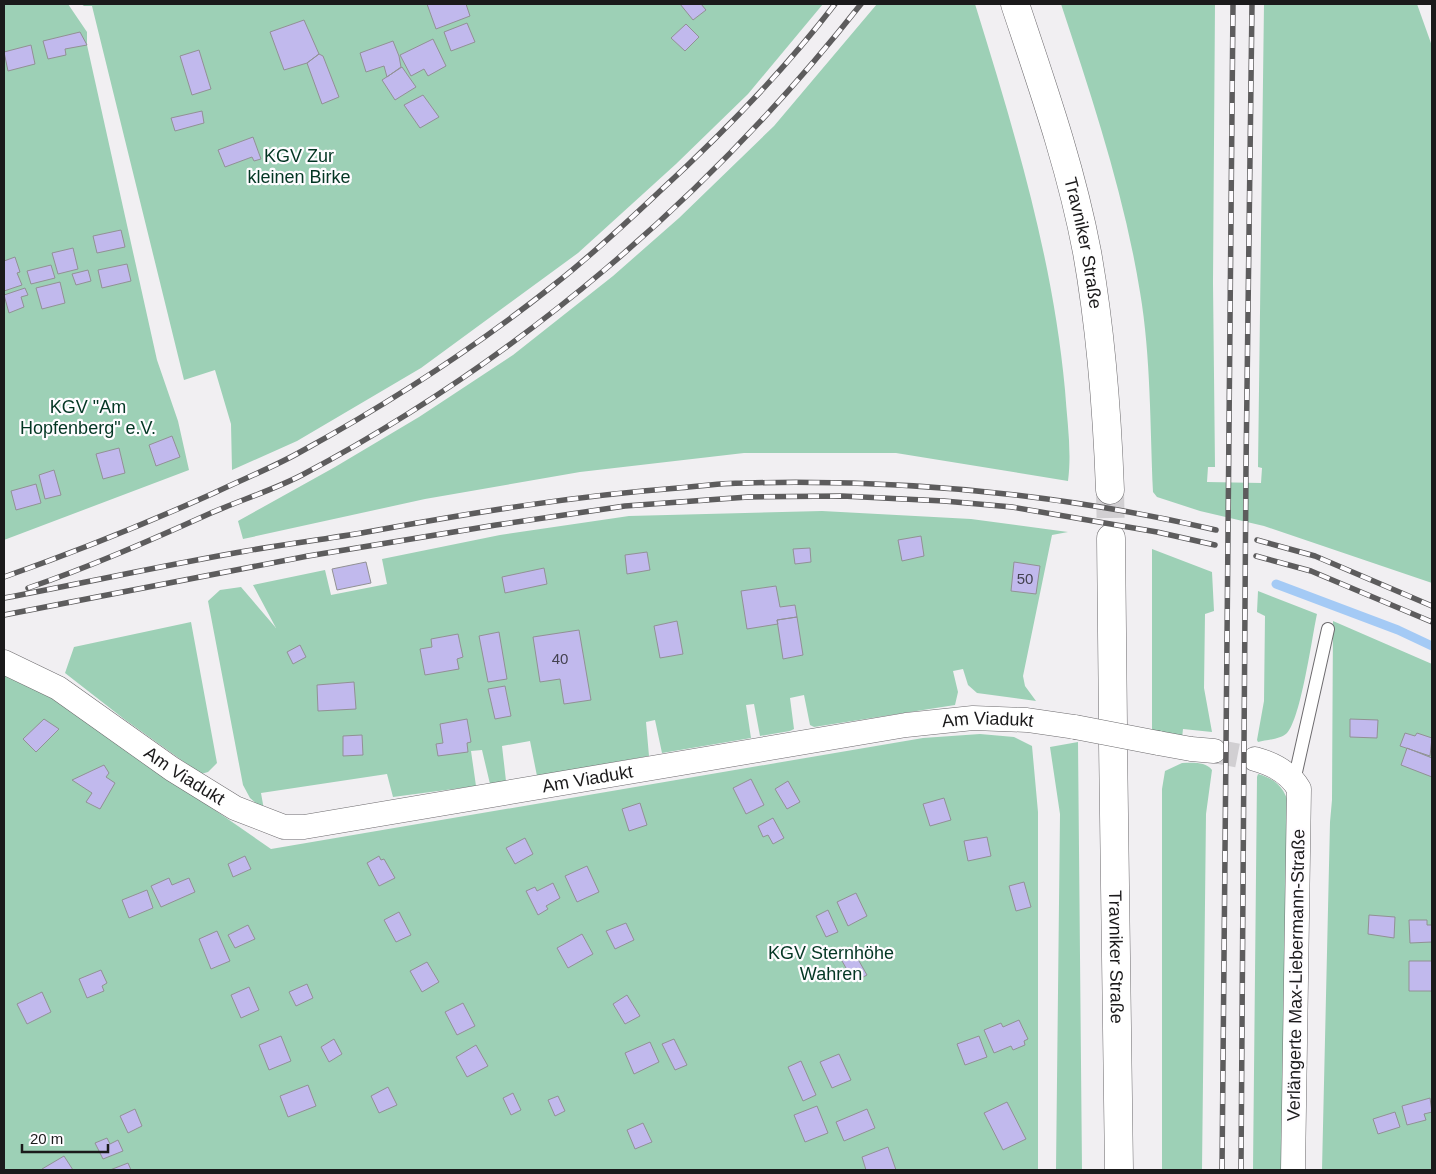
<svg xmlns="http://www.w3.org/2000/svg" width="1436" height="1174" font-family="Helvetica,sans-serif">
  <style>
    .green { fill: #9dd0b6 }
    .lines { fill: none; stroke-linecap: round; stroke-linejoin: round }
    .stream { stroke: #a4caf5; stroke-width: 9 }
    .building { fill: #c1b9ed; stroke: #919194 }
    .street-tunnel { stroke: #d1cfd2; stroke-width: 24; stroke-dasharray: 24 12; stroke-linecap: butt }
    .primary-tunnel { stroke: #d1cfd2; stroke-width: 28; stroke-dasharray: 28 14; stroke-linecap: butt }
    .lane-casing { stroke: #6d6b6e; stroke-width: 14 }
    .street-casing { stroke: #6d6b6e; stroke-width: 25 }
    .primary-casing { stroke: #6d6b6e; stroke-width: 29 }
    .lane { stroke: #fff; stroke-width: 12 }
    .street { stroke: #fff; stroke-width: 24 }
    .primary { stroke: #fff; stroke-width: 28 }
    .rail-casing { stroke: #5d5c5d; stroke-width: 5.5 }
    .rail { stroke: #fefcff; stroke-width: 4; stroke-dasharray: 11; stroke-linecap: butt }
    .street-bridge-casing { stroke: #6d6b6e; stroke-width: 25; stroke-linecap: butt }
    .street-bridge { stroke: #fff; stroke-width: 24 }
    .labels { text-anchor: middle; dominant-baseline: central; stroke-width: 4.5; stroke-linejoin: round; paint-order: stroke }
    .number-label { font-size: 15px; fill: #444250 }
    .park-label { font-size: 18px; fill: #033623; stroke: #fefcff }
    .street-label { font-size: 18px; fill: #1b1a1b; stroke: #fefcff }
  </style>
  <rect width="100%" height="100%" fill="#f1eff2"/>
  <!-- green -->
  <path class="green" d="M4 4H68L87 32V45L157 360 178 421 189 470 4 540Z
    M81 4H823L748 94 676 164 578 253 421 368 297 441 232 470 231 424 215 370 184 380 92 6H84Z
    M877 4H975C1014 130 1053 258 1065 390 1067 421 1072 451 1068 481L896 453H744L580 472 425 499 243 539 238 521 335 467 419 417 513 355 613 276 679 218 774 126Z
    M1061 4H1215L1213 283 1215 467H1208L1207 482 1261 483 1262 468 1258 467 1264 4H1417L1432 46V583L1264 526 1200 511 1157 497 1153 492C1150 426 1151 357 1140 292 1124 193 1092 98 1061 4Z
    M822 511 971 519 1068 532 1052 535 1023 676 1025 686 1036 701 977 693 968 685 963 669 953 671 958 692 955 705 814 727 810 725 804 695 790 698 794 729 790 731 760 736 754 704 746 705 751 738 662 753 655 720 646 722 649 756 537 776 530 741 502 746 506 781 490 784 482 750 471 751 476 786 393 797 387 774 261 793 264 810 250 798 243 785 208 601 220 590 241 587 276 628 253 585 325 570 331 595 387 584 382 559 500 535 629 516Z
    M1152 549 1212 572 1214 611 1205 614 1204 688 1212 732 1183 729 1182 738 1152 732Z
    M1258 591 1317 614C1312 637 1301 718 1287 733 1281 739 1267 740 1258 742L1257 740 1264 701 1265 616 1257 612Z
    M1333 621 1432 664V1170H1322L1330 822 1332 800Z
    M191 622 217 763 208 772 201 774 124 719 65 673 74 647Z
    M4 673 21 676 271 849 923 738 980 734 1014 737 1032 746 1038 812V1170H4Z
    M1078 742 1082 1170H1056L1060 814 1050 747Z
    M1182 763C1192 763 1205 761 1212 770L1206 814 1202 1170H1162V789L1165 771Z
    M1258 774C1281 781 1284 790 1292 811L1285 1170H1253L1257 777Z"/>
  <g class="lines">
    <!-- stream -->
    <path class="stream" d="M1276 584 1398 630 1432 646"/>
  </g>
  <!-- building -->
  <path class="building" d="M427 4H466L470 16 436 29Z
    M680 4H701L706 10 693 20Z
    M304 20 319 54 307 63 284 70 270 32Z
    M467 23 475 42 451 51 444 32Z
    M686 24 699 37 685 51 671 38Z
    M80 32 87 45 65 49 66 55 48 59 43 41Z
    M433 39 446 66 428 76 424 69 411 76 400 55Z
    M393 41 399 56 401 67 387 77 384 66 366 72 360 53Z
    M31 45 35 64 8 71 4 52Z
    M199 50 211 89 192 95 180 56Z
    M319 54 323 56 339 97 322 104 307 63Z
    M402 67 416 87 395 100 382 80Z
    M423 95 439 117 420 128 404 105Z
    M202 111 204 123 175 131 171 118Z
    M253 137 261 159 254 161 252 157 225 167 218 150Z
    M121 230 125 247 97 253 93 236Z
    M73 248 78 269 58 274 52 253Z
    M15 257 20 272 17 273 22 285 4 291V261Z
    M127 264 131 281 102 288 98 270Z
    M51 265 55 278 31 284 27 271Z
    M88 270 91 281 76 285 72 274Z
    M60 282 65 303 42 309 36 288Z
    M25 288 28 295 21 297 24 307 9 313 4 295Z
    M172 436 180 457 156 466 149 445Z
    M119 448 125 473 103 479 96 454Z
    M54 470 61 495 45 499 39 475Z
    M36 484 41 503 16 510 11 491Z
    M921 536 924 556 902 561 898 540Z
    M810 548 811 562 795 564 793 549Z
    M647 552 650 570 627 574 625 555Z
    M366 562 371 583 337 590 332 569Z
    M1014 562 1040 566 1036 594 1011 591Z
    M544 568 547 584 505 593 502 577Z
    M776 586 780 607 795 605 797 617 777 620 778 624 747 629 741 591Z
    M797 617 803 655 783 659 777 620Z
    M677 621 683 654 660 658 654 626Z
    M579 630 591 700 564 704 560 679 540 682 533 637Z
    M499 632 507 679 488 682 479 636Z
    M458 634 463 657 457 659 459 669 425 675 420 649 432 647 431 639Z
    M300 645 306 657 293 664 287 652Z
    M354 682 356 709 318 711 317 685Z
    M505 686 511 716 495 719 488 689Z
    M44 719 59 729 36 752 23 739Z
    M467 719 471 742 467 743 468 752 438 756 436 744 443 743 440 724Z
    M1350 719 1378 720 1377 738 1350 737Z
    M1405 733 1415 736 1417 733 1432 738 1430 756 1400 746Z
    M362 735 363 755 343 756V736Z
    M1407 748 1432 758V777L1401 765Z
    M104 765 109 773 106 777 115 783 100 809 86 802 92 793 72 780Z
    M751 779 764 805 746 814 733 788Z
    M788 781 800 802 787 809 775 789Z
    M944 798 951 820 930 826 923 804Z
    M640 803 647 825 629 831 622 809Z
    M773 818 784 838 773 844 768 835 763 837 758 826Z
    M987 837 991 856 968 861 964 841Z
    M525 838 533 854 515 864 506 848Z
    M245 856 251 869 233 877 228 864Z
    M379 856 381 860 384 859 395 878 379 886 367 863Z
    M587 866 599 892 577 902 565 876Z
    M169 878 172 885 189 878 195 892 161 907 151 886Z
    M1024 882 1031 907 1016 911 1009 886Z
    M553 883 560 898 546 906 548 909 538 915 526 891 535 887 537 891Z
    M147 890 153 908 129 918 122 900Z
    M856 893 867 916 848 926 837 902Z
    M828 910 838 932 826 937 816 916Z
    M399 912 411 935 396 942 384 920Z
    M1369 915 1395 917 1394 938 1368 934Z
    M1409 920H1427V925H1432V942L1410 943Z
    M626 923 634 940 615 949 606 931Z
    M248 925 255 939 235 948 228 935Z
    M217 931 230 961 211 969 199 939Z
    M582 934 593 954 568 968 557 948Z
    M851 947 867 975 854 982 838 954Z
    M1409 961H1432V991H1409Z
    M427 962 439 982 422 992 410 971Z
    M101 970 107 983 102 986 104 991 87 998 79 979Z
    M307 984 313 998 296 1006 289 992Z
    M249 987 259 1010 241 1018 231 995Z
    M42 992 51 1012 27 1024 17 1004Z
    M627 995 640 1016 625 1024 613 1004Z
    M463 1003 475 1026 457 1035 445 1012Z
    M1019 1020 1028 1039 1024 1041 1025 1045 1013 1050 1011 1046 994 1053 984 1030 1001 1023 1003 1027Z
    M281 1036 291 1061 269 1070 259 1045Z
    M979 1036 987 1057 965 1065 957 1044Z
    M334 1039 342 1054 329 1062 321 1047Z
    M674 1039 687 1065 675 1070 662 1044Z
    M650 1042 659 1062 634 1074 625 1053Z
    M476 1045 488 1066 467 1077 456 1057Z
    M839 1054 851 1080 832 1088 820 1062Z
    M801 1061 816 1095 803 1101 788 1067Z
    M308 1085 316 1106 288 1117 280 1096Z
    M388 1087 397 1105 379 1113 371 1096Z
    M513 1093 521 1110 511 1115 503 1098Z
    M558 1096 565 1111 555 1116 548 1100Z
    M1430 1098 1432 1112 1424 1114 1426 1120 1407 1125 1402 1106Z
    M1007 1102 1026 1139 1003 1150 984 1113Z
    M817 1106 828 1133 805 1142 794 1115Z
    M135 1109 142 1126 128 1133 120 1116Z
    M867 1109 875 1128 844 1141 836 1122Z
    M1395 1112 1400 1127 1378 1134 1373 1119Z
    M643 1123 652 1142 635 1149 627 1130Z
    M107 1138 110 1144 118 1140 123 1151 103 1159 95 1143Z
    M888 1147 896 1170H866L862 1157Z
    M64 1156 73 1170H43L42 1169Z
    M128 1163 131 1170H110Z"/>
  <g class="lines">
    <!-- street-tunnel -->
    <path class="street-tunnel" d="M1214 751 1255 759"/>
    <!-- primary-tunnel -->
    <path class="primary-tunnel" d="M1110 490 1111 538"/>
    <!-- lane casing -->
    <g class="lane-casing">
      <path id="lane" d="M1294 781 1328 629"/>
    </g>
    <!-- street casing -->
    <g class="street-casing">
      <g id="street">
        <path id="s1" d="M4 662 58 688 172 769 235 808 284 827H304L906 725 973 718 1027 720 1075 727"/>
        <path d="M1158 743 1191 749 1214 751"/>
        <path d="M1255 759C1273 764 1290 773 1299 789L1293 1170"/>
      </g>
    </g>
    <!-- primary casing -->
    <g class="primary-casing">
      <g id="primary">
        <path id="s2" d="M1015 4C1042 85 1071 167 1087 252 1101 331 1107 410 1110 490"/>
        <path d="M1111 538 1113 726"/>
        <path id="s3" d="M1113 743 1119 1170"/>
      </g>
    </g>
    <!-- lane -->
    <use href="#lane" class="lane"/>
    <!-- street -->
    <use href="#street" class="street"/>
    <!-- primary -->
    <use href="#primary" class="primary"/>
    <!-- rail casing -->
    <g class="rail-casing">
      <path id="rail" d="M1257 540 1315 556 1432 606
        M1256 556 1311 571 1432 622
        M4 577C75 552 145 524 214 493 243 479 274 467 302 451 391 402 476 347 555 284 592 255 626 223 659 192 722 134 783 72 835 4
        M28 588C90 567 151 540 211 513 241 500 273 490 302 475 519 360 709 197 861 4
        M4 598C84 583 165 565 246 551 286 544 327 539 367 532 470 513 573 496 678 488 700 486 723 483 745 483 904 479 1062 494 1216 530
        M4 615 308 556 496 525 625 506 748 497 842 496 944 501 1012 507 1157 532 1215 545
        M1222 1170 1233 4
        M1241 1170 1246 467 1252 4"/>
    </g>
    <!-- rail -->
    <use href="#rail" class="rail"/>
    <!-- street-bridge casing -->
    <g class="street-bridge-casing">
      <path id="street-bridge" d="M1075 727 1158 743"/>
    </g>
    <!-- street-bridge -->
    <use href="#street-bridge" class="street-bridge"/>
  </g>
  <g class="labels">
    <!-- number labels -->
    <g class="number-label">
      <text x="1025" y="578">50</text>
      <text x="560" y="658">40</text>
    </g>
    <!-- park labels -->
    <g class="park-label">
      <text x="299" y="156">KGV Zur<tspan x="299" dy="21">kleinen Birke</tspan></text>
      <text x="88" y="407">KGV "Am<tspan x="88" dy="21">Hopfenberg" e.V.</tspan></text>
      <text x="831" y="953">KGV Sternhöhe<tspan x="831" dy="21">Wahren</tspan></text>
    </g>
    <!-- street labels -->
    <g class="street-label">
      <text stroke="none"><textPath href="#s2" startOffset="249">Travniker Straße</textPath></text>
      <text stroke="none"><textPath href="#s1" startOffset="1039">Am Viadukt</textPath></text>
      <text stroke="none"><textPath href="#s1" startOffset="214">Am Viadukt</textPath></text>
      <text stroke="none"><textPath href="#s1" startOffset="634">Am Viadukt</textPath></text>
      <text stroke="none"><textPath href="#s3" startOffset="214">Travniker Straße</textPath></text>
      <text transform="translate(1296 975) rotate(-89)">Verlängerte Max-Liebermann-Straße</text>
    </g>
  </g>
  <!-- border -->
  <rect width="1436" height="1174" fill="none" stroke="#1b1a1b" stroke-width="10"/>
  <!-- scale -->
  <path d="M22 1144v8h86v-8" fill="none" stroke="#1b1a1b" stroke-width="2.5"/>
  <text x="30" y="1144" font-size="15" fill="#1b1a1b" stroke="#fefcff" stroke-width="4" paint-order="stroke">20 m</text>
</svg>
